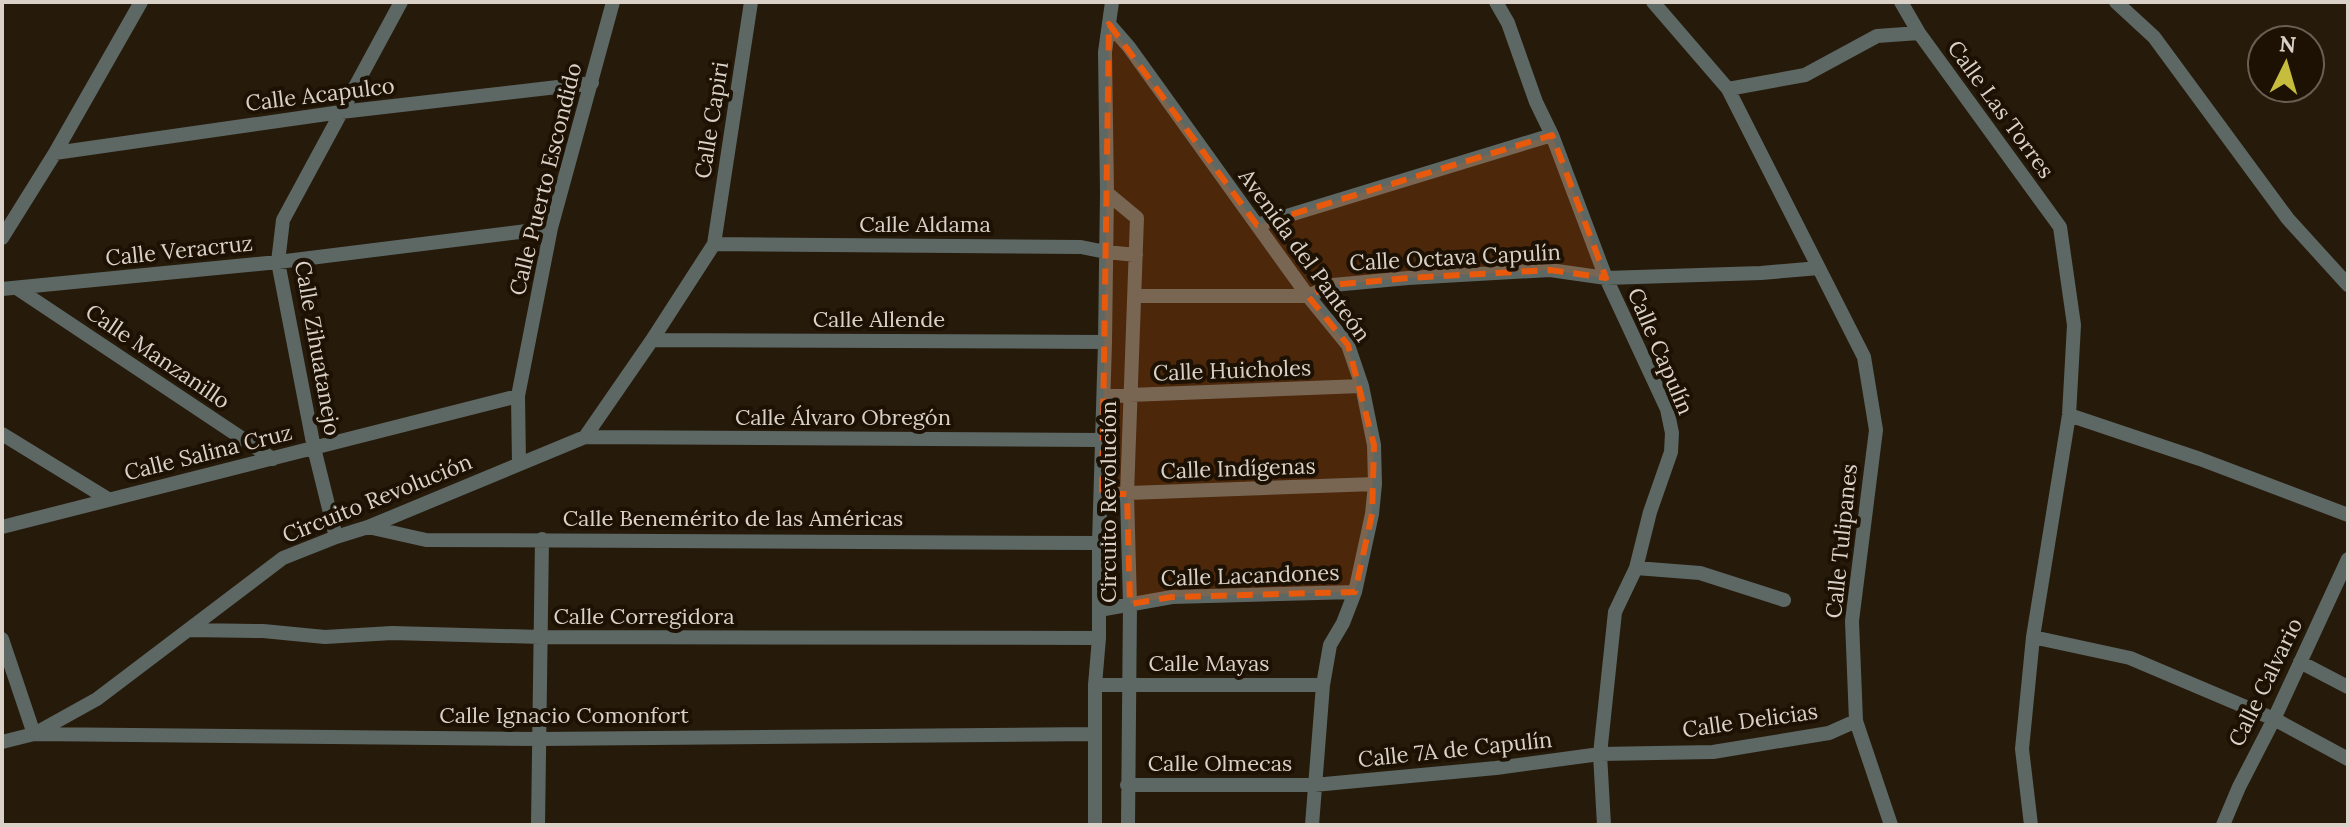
<svg xmlns="http://www.w3.org/2000/svg" width="2350" height="827" font-family="Lora,serif">
  <style>
    .lines { fill: none; stroke-linecap: round; stroke-linejoin: round }
    .minor { stroke: #5d6865; stroke-width: 14 }
    .marked { fill: #e8590c; fill-opacity: 0.2; stroke: #e8590c; stroke-width: 6; stroke-dasharray: 16 10; stroke-linejoin: round }
    .labels { text-anchor: middle; dominant-baseline: central; stroke-width: 8; stroke-linejoin: round; paint-order: stroke }
    .street-label { font-size: 22px; fill: #dad2c8; stroke: #1c1103 }
  </style>
  <rect width="100%" height="100%" fill="#261b0b"/>
  <g class="lines">
    <!-- minor -->
    <path class="minor" d="M1496 2 1508 23 1536 102 1552 135 1606 278 1667 409 1672 433 1671 452 1650 512 1636 568 1615 612 1600 754 1604 825
      M1653 2 1728 89 1864 357 1876 430 1852 621 1856 721 1891 825
      M1901 2 1919 33 2060 227 2074 325 2069 415 2033 637 2022 749 2031 825
      M2116 2 2154 37 2288 219 2348 285
      M1109 24 1129 47 1308 296 1348 345 1362 386 1374 445 1375 484 1372 514 1355 592 1343 623 1330 645 1323 685 1312 825
      M1728 89 1805 75 1877 36 1919 33
      M55 153 341 112 592 83
      M1107 193 1137 218 1127 494 1130 604 1128 825
      M1257 225 1552 135
      M2 238 55 153 141 2
      M714 244 1081 247 1106 252 1136 255
      M2 289 278 262 551 228
      M18 289 273 459
      M1135 296H1308L1333 285 1408 278 1550 270 1606 278 1761 273 1819 268
      M652 340 1105 342
      M1104 396 1362 386
      M2069 415 2200 459 2348 515
      M2 434 108 499
      M585 437 1101 440
      M519 464 518 396 551 228 613 2
      M1102 494 1375 484
      M2 527 518 396
      M368 527 426 540 1099 543
      M336 537 314 448 278 262 283 220 401 2
      M1636 568 1700 573 1784 600
      M1099 610 1172 597 1355 592
      M189 630 263 631 325 637 392 633 541 637 1099 638
      M2033 637 2130 658 2274 719 2348 759
      M2 639 34 734 539 739 1094 734
      M2300 662 2348 687
      M1095 685H1323
      M2 742 34 734 97 699 283 558 336 537 368 527 585 437 652 340 714 244 751 2
      M1127 785H1314L1496 768 1600 754 1713 752 1829 733 1856 721
      M538 825 542 539
      M1095 825V685L1099 638V543L1105 342 1107 193 1105 52 1112 2
      M2223 825 2239 787 2274 719 2348 559"/>
  </g>
  <!-- marked area -->
  <path class="marked" d="M1109 24 1257 225 1552 135 1606 278 1550 270 1408 278 1333 285 1308 296 1348 345 1374 445 1372 514 1355 592 1172 597 1130 604 1127 494H1102Z"/>
  <g class="labels">
    <!-- street labels -->
    <g class="street-label">
      <text transform="translate(320 94) rotate(-7)">Calle Acapulco</text>
      <text transform="translate(2001 109) rotate(54)">Calle Las Torres</text>
      <text transform="translate(711 120) rotate(-81)">Calle Capiri</text>
      <text transform="translate(545 179) rotate(-76)">Calle Puerto Escondido</text>
      <text x="925" y="224">Calle Aldama</text>
      <text transform="translate(179 250) rotate(-6)">Calle Veracruz</text>
      <text transform="translate(1305 255) rotate(54)">Avenida del Panteón</text>
      <text transform="translate(1455 257) rotate(-3)">Calle Octava Capulín</text>
      <text x="879" y="319">Calle Allende</text>
      <text transform="translate(318 348) rotate(80)">Calle Zihuatanejo</text>
      <text transform="translate(1661 351) rotate(67)">Calle Capulín</text>
      <text transform="translate(158 356) rotate(34)">Calle Manzanillo</text>
      <text transform="translate(1232 370) rotate(-2)">Calle Huicholes</text>
      <text x="843" y="417">Calle Álvaro Obregón</text>
      <text transform="translate(208 452) rotate(-14)">Calle Salina Cruz</text>
      <text transform="translate(1238 468) rotate(-2)">Calle Indígenas</text>
      <text transform="translate(377 498) rotate(-22)">Circuito Revolución</text>
      <text transform="translate(1108 502) rotate(-90)">Circuito Revolución</text>
      <text x="733" y="518">Calle Benemérito de las Américas</text>
      <text transform="translate(1841 541) rotate(-84)">Calle Tulipanes</text>
      <text transform="translate(1250 575) rotate(-2)">Calle Lacandones</text>
      <text x="644" y="616">Calle Corregidora</text>
      <text x="1209" y="663">Calle Mayas</text>
      <text transform="translate(2265 682) rotate(-64)">Calle Calvario</text>
      <text x="564" y="715">Calle Ignacio Comonfort</text>
      <text transform="translate(1750 720) rotate(-8)">Calle Delicias</text>
      <text transform="translate(1455 749) rotate(-6)">Calle 7A de Capulín</text>
      <text x="1220" y="763">Calle Olmecas</text>
    </g>
  </g>
  <!-- border -->
  <rect width="2350" height="827" fill="none" stroke="#dad2c8" stroke-width="8"/>
  <!-- north arrow -->
  <g transform="translate(2286 64) rotate(5)"><circle r="38" fill="#1c1103" stroke="#685e52" stroke-width="2"/>
  <path d="M0-6L14 30L0 20L-14 30Z" fill="#c6bc3d"/>
  <text y="-12" font-size="22" font-weight="bold" text-anchor="middle" fill="#dad2c8">N</text>
  </g>
</svg>
